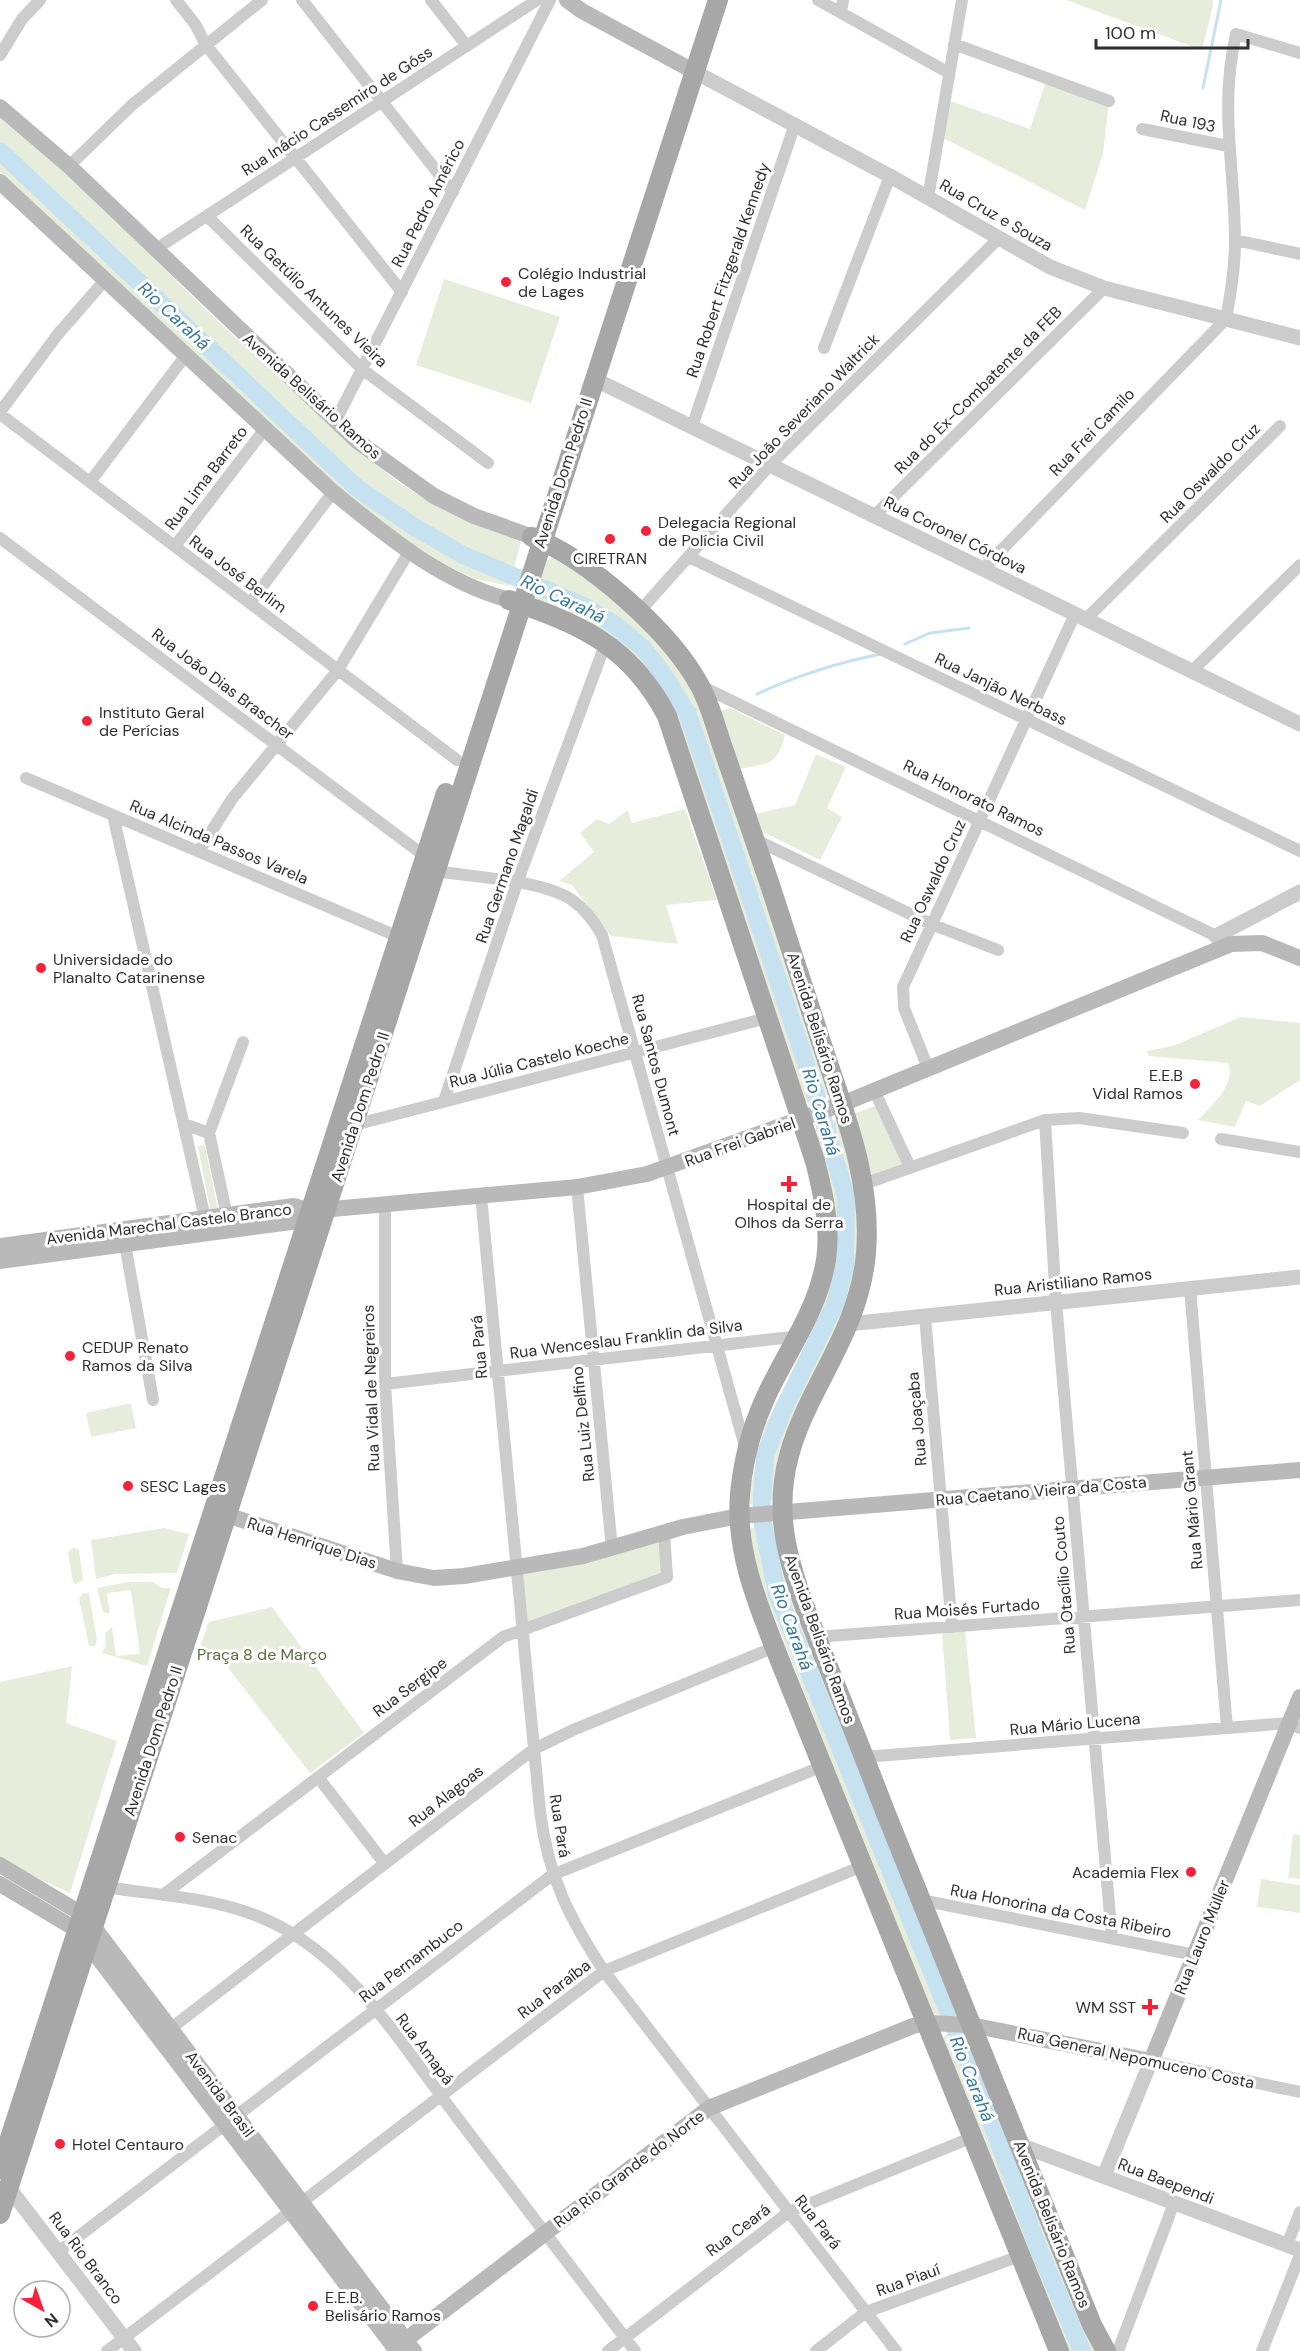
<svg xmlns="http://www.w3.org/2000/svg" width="1300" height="2351" font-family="'DM Sans',sans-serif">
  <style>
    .green { fill: #e6eedb }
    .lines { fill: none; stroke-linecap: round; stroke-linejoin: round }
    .stream { stroke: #c6e1ef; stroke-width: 3 }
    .river { stroke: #c6e1ef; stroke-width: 18 }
    .minor { stroke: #ccc; stroke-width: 12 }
    .tertiary { stroke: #ccc; stroke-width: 15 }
    .secondary { stroke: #b9b9b9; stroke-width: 16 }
    .primary { stroke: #a7a7a7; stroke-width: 20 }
    .poi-dot { fill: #f52239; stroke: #fff; stroke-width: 2 }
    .labels { text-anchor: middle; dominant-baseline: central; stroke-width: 6; stroke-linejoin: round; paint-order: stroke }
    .street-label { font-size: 16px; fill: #2f2f2f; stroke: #fff }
    .poi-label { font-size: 16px; fill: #2f2f2f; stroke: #fff; text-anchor: start }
    .park-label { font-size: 16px; fill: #546f38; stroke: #fff }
    .water-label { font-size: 18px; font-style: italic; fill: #357699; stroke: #fff }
  </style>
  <rect width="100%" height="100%" fill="#fff"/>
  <!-- green -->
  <path class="green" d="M1066 0H1213V5L1202 50Z
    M1047 78 1109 101 1103 154 1085 210 939 136 945 99 1030 129Z
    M0 115 100 204 205 309 353 446 398 482 428 501 521 542 509 586 476 579 448 566 400 536 324 477 0 172Z
    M444 279 560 317 531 403 416 365Z
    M551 558H556L610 594 689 676 832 1093 806 1103 689 754 670 706 536 599 535 591 546 561Z
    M730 708 785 735C777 766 769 763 739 769L719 711Z
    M816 754 846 767 827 808 842 817 820 860 759 830 754 814 795 805Z
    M685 809 717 900 666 905 678 944 611 936 572 885 559 881 594 852 580 833 597 819 609 824 628 810 632 823Z
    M1241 1017 1300 1023V1080L1260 1106 1246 1101 1235 1127 1198 1120C1211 1106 1236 1085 1228 1063L1149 1056 1147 1051 1173 1046Z
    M875 1106 904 1165 872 1176 853 1114Z
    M841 1117 861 1214 855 1285 775 1496 772 1501 752 1505 749 1503V1494L765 1425 817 1325 830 1282 813 1130Z
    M201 1145 205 1146 218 1210 211 1213 198 1147Z
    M131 1403 136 1428 91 1437 86 1413Z
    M774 1523 959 2013 955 2017H940L930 2014 765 1593 753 1559 749 1529Z
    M164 1528 189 1534 177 1573 115 1574 96 1579 91 1540Z
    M661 1535 663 1576 524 1626 519 1569Z
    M73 1547 79 1550 83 1580 76 1584 73 1582 68 1553Z
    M128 1582H153L162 1588H171L147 1666 102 1653 106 1645 105 1633 112 1627 116 1656 140 1654 131 1590 107 1593 110 1614 103 1612 97 1588Z
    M83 1593 89 1594 97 1640 95 1646H89L79 1599Z
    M272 1607 364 1733 310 1773 218 1655 196 1659 209 1622Z
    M965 1631 976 1738 950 1740 942 1633Z
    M72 1666 66 1723 117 1741 70 1893 0 1861V1682Z
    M1293 1834 1300 1835V1879L1288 1878Z
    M1261 1879 1300 1885V1913L1257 1907Z
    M949 2032 964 2033 969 2040 1101 2351H1069L943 2038Z"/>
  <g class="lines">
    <!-- stream -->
    <path class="stream" d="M1203 88 1221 0
      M905 644 930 633 969 628
      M757 694C798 675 836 663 881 654
      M687 713 695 710"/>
    <!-- river -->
    <path class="river" d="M0 151 357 488 413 526 463 555 584 606 611 622 642 647 661 671 687 713 695 735 810 1075 846 1197 845 1265 836 1302 784 1408 765 1455 761 1515 777 1594 966 2055 1038 2247 1082 2351"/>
    <!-- minor -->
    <path class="minor" d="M176 0 195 24 206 45 402 292
      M302 0 453 192
      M431 0 467 46
      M818 0 949 73
      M841 13 843 0
      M954 44 1109 101
      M0 55 22 19 40 0
      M1142 129 1228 146
      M69 166 132 105 262 0
      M928 198 962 0
      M207 216 362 369 488 463
      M1235 240 1300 254
      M156 249 537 0
      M824 348 890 176
      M0 412 58 334 106 279
      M0 414 457 760
      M335 422 550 0
      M692 427 795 124
      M90 482 186 355
      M874 516 1104 288
      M0 538 426 857
      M175 546 264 430
      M689 557 1300 851
      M983 569 1226 319C1231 293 1235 268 1235 241 1235 167 1219 109 1236 34L1300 53
      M250 603 333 492
      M639 612 770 465 998 239
      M1086 619 1280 426
      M1192 671 1300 565
      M701 686 1216 936
      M26 778 399 937
      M113 815 205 1218
      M754 839 931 924 998 950
      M199 851 232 799 338 670 409 552
      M435 871C472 877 542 880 572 900 585 909 594 921 602 935L746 1450
      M928 1068 904 1008 903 987 1075 614
      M874 1090 910 1167
      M444 1101 517 883 606 642
      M1045 1120 1056 1302 1112 1938
      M184 1124 209 1133 227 1216
      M354 1125 767 1018
      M209 1133 243 1042
      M1221 1139 1300 1152
      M864 1184 1045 1120 1079 1118 1183 1133
      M577 1187 612 1549
      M481 1196 540 1811C548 1876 569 1918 604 1971L896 2351
      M385 1204V1384L397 1571
      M125 1244 153 1400
      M1190 1288 1227 1728
      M925 1316 952 1627
      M385 1384 800 1336
      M816 1637 1300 1600
      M864 1757 1289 1723 1300 1728
      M318 1777 385 1864
      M106 1887C161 1896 217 1897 269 1921 352 1959 403 2047 456 2116 516 2194 575 2273 635 2351
      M163 1895 503 1637 667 1577 664 1532
      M921 1900 1195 1955
      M170 2029 534 1749 573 1730 775 1647
      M1151 2061 1300 2092
      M302 2202 604 1971 863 1866
      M1287 2245 1300 2212
      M58 2252 552 1875 823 1766
      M107 2351 291 2211
      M608 2351 789 2212 973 2137
      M816 2351 866 2312 1020 2256
      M1118 2351 1174 2203
      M1262 2351 1300 2255"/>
    <!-- tertiary -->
    <path class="tertiary" d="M695 72 890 176 1050 267 1104 288 1300 338
      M594 379 1300 724
      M1216 936 1300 892
      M849 1324 1300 1277
      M1020 2145 1300 2250
      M1104 2176 1151 2061
      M9 2188 134 2351"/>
    <!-- secondary -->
    <path class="secondary" d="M567 0 582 11 695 72
      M0 107 69 166 357 441 434 496 474 516 530 536
      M0 182 333 492C387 536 440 581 509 600
      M0 1246 294 1206 310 1211
      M0 1261 291 1222 310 1211 577 1187 647 1174 842 1104 1231 944 1262 943 1300 958
      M227 1515 397 1571 434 1578 464 1576 583 1556 683 1527 739 1516 1300 1470
      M0 1865 82 1914 93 1926 414 2351
      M0 1884 77 1930 397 2351
      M395 2348 709 2108 913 2026 927 2023 971 2025 1151 2061 1300 1697"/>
    <!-- primary -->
    <path class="primary" d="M532 537C589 559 671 632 700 686 711 706 716 729 724 751 739 795 754 838 769 882 787 938 806 995 824 1051 846 1117 872 1182 866 1253 856 1367 758 1425 788 1552 797 1591 813 1628 827 1664 847 1713 866 1762 885 1811 954 1983 1024 2154 1092 2325L1106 2351
      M509 600C580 624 630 645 667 716L815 1161C823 1193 831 1227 826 1260 817 1314 785 1353 764 1401 751 1430 743 1462 740 1494 735 1553 759 1607 780 1661L1059 2351
      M0 2169 446 793
      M0 2214 718 0"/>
  </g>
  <!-- markers -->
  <g class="poi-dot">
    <circle cx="506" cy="282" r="6"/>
    <circle cx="646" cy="531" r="6"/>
    <circle cx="610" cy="539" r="6"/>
    <circle cx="87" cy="721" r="6"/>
    <circle cx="41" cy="968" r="6"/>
    <circle cx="1195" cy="1084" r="6"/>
    <path d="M786 1175h6v6h6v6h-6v6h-6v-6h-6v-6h6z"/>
    <circle cx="70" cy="1356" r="6"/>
    <circle cx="128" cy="1486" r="6"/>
    <circle cx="180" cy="1837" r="6"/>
    <circle cx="1191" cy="1872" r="6"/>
    <path d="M1147 1998h6v6h6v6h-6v6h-6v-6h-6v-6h6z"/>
    <circle cx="60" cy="2144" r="6"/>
    <circle cx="313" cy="2306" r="6"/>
  </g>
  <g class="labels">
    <!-- street labels -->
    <g class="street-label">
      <text transform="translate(337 111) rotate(-33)">Rua Inácio Cassemiro de Góss</text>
      <text transform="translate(1188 121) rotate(12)">Rua 193</text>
      <text transform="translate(428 203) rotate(-63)">Rua Pedro Américo</text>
      <text transform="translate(996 215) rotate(30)">Rua Cruz e Souza</text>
      <text transform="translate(728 270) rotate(-71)">Rua Robert Fitzgerald Kennedy</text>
      <text transform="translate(314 296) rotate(44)">Rua Getúlio Antunes Vieira</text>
      <text transform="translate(978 390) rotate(-45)">Rua do Ex-Combatente da FEB</text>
      <text transform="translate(312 396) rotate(42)">Avenida Belisário Ramos</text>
      <text transform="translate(804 411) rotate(-46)">Rua João Severiano Waltrick</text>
      <text transform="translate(1092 432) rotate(-46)">Rua Frei Camilo</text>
      <text transform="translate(563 473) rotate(-72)">Avenida Dom Pedro II</text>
      <text transform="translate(1210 473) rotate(-45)">Rua Oswaldo Cruz</text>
      <text transform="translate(206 478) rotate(-53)">Rua Lima Barreto</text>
      <text transform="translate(955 535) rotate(26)">Rua Coronel Córdova</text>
      <text transform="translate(238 574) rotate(37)">Rua José Berlim</text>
      <text transform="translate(223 684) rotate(37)">Rua João Dias Brascher</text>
      <text transform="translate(1001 689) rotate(26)">Rua Janjão Nerbass</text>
      <text transform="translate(974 798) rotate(26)">Rua Honorato Ramos</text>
      <text transform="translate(219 842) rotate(23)">Rua Alcinda Passos Varela</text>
      <text transform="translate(507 866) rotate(-71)">Rua Germano Magaldi</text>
      <text transform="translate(933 881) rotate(-65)">Rua Oswaldo Cruz</text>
      <text transform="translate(820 1038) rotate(72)">Avenida Belisário Ramos</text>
      <text transform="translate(539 1060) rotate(-14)">Rua Júlia Castelo Koeche</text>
      <text transform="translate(656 1065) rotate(75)">Rua Santos Dumont</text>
      <text transform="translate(360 1107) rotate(-72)">Avenida Dom Pedro II</text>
      <text transform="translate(740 1142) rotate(-20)">Rua Frei Gabriel</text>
      <text transform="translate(169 1224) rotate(-7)">Avenida Marechal Castelo Branco</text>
      <text transform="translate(1073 1282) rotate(-6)">Rua Aristiliano Ramos</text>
      <text transform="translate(626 1339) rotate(-7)">Rua Wenceslau Franklin da Silva</text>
      <text transform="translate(479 1347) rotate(-95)">Rua Pará</text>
      <text transform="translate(371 1388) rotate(-92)">Rua Vidal de Negreiros</text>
      <text transform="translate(917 1419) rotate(-95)">Rua Joaçaba</text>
      <text transform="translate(583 1424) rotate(-96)">Rua Luiz Delfino</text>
      <text transform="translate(1041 1491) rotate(-5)">Rua Caetano Vieira da Costa</text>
      <text transform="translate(1192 1510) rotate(-95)">Rua Mário Grant</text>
      <text transform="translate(312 1543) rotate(18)">Rua Henrique Dias</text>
      <text transform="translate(1064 1585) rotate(-95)">Rua Otacílio Couto</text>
      <text transform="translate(967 1609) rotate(-4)">Rua Moisés Furtado</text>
      <text transform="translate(820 1639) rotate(70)">Avenida Belisário Ramos</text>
      <text transform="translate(410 1687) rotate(-37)">Rua Sergipe</text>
      <text transform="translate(1075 1724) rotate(-5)">Rua Mário Lucena</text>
      <text transform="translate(153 1741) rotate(-72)">Avenida Dom Pedro II</text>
      <text transform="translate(446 1796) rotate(-38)">Rua Alagoas</text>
      <text transform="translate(560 1826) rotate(81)">Rua Pará</text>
      <text transform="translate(1061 1911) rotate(11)">Rua Honorina da Costa Ribeiro</text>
      <text transform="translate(1202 1937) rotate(-68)">Rua Lauro Müller</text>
      <text transform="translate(411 1961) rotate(-37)">Rua Pernambuco</text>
      <text transform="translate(554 1989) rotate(-37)">Rua Paraíba</text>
      <text transform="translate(425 2049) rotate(53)">Rua Amapá</text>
      <text transform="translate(1136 2058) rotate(12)">Rua General Nepomuceno Costa</text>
      <text transform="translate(220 2094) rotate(53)">Avenida Brasil</text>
      <text transform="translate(629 2169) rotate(-37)">Rua Rio Grande do Norte</text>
      <text transform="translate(1166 2181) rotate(21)">Rua Baependi</text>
      <text transform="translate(818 2222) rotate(52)">Rua Pará</text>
      <text transform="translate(1052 2224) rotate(68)">Avenida Belisário Ramos</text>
      <text transform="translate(738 2230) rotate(-37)">Rua Ceará</text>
      <text transform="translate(86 2258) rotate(53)">Rua Rio Branco</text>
      <text transform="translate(908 2280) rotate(-20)">Rua Piauí</text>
    </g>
    <!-- poi labels -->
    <g class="poi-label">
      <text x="518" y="273">Colégio Industrial<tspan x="518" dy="18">de Lages</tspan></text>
      <text x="658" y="522">Delegacia Regional<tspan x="658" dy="18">de Polícia Civil</tspan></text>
      <text x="610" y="558" text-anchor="middle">CIRETRAN</text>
      <text x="99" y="712">Instituto Geral<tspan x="99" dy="18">de Perícias</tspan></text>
      <text x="53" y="959">Universidade do<tspan x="53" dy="18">Planalto Catarinense</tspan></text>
      <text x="1183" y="1075" text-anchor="end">E.E.B<tspan x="1183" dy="18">Vidal Ramos</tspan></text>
      <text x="789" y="1204" text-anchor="middle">Hospital de<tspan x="789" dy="18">Olhos da Serra</tspan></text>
      <text x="82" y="1347">CEDUP Renato<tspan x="82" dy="18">Ramos da Silva</tspan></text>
      <text x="140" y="1486">SESC Lages</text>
      <text x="192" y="1837">Senac</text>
      <text x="1179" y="1872" text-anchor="end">Academia Flex</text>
      <text x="1136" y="2007" text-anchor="end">WM SST</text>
      <text x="72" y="2144">Hotel Centauro</text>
      <text x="325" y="2297">E.E.B.<tspan x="325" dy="18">Belisário Ramos</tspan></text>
    </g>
    <!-- park labels -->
    <g class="park-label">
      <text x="262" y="1654">Praça 8 de Março</text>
    </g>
    <!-- water labels -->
    <g class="water-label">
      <text transform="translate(174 316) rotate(43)">Rio Carahá</text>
      <text transform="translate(563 599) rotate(25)">Rio Carahá</text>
      <text transform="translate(821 1112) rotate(73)">Rio Carahá</text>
      <text transform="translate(792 1627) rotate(70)">Rio Carahá</text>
      <text transform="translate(972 2079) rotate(68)">Rio Carahá</text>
    </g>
  </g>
  <!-- north arrow -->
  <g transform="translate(42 2309) rotate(140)"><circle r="28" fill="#ffffff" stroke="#acacac" stroke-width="1.5"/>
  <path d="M0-4.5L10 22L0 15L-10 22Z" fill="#f52239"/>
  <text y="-9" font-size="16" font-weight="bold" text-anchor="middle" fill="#2f2f2f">N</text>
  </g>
  <!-- scale -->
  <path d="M1096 39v9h152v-9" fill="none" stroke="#2f2f2f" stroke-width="3"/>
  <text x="1105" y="39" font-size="18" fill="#2f2f2f" stroke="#ffffff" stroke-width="4.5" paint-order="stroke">100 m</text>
</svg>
